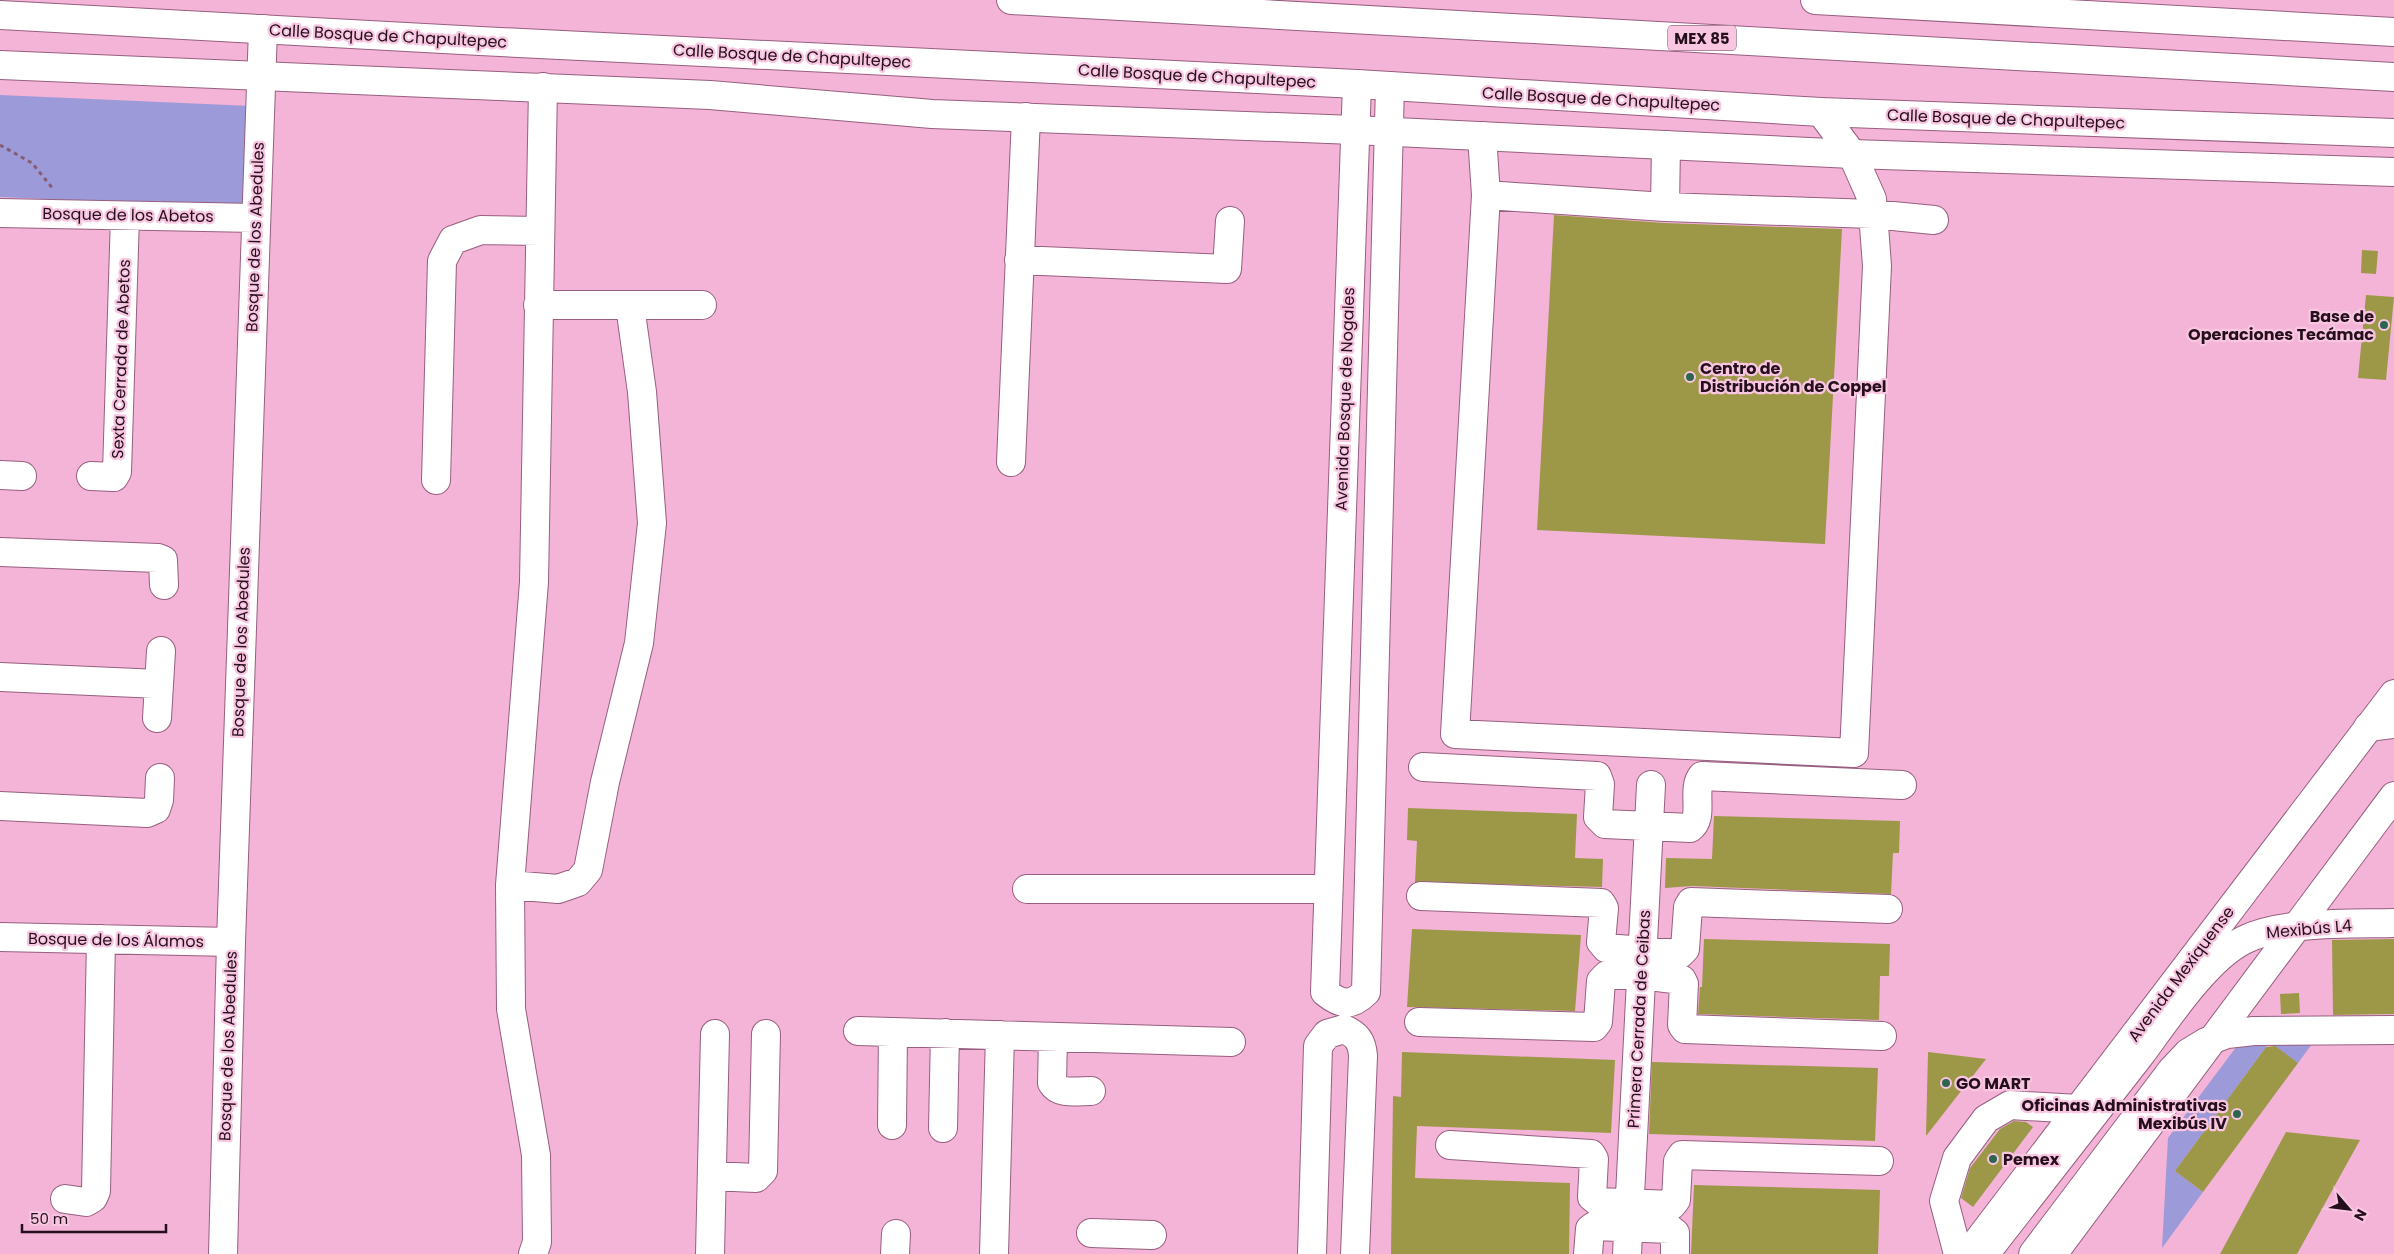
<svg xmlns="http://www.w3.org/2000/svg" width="2394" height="1254" font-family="Poppins,sans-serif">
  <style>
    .green { fill: #9c9ad8 }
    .building { fill: #9d9748 }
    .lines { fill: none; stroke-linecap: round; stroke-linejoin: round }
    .minor-casing { stroke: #975f7f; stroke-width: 30 }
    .major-casing { stroke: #975f7f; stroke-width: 30 }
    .highway-casing { stroke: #975f7f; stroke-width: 30 }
    .path { stroke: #865d74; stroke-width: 3; stroke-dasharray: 4 4; stroke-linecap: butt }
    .minor { stroke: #fff; stroke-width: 28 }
    .major { stroke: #fff; stroke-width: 28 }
    .highway { stroke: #fff; stroke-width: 28 }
    .poi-dot { fill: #2c664f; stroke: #f9c6e1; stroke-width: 2 }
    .labels { text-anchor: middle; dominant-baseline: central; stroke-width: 4.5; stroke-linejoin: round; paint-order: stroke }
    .shield { fill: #f9c6e1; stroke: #654657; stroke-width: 1 }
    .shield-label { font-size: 15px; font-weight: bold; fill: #250f1c }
    .street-label { font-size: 16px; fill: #250f1c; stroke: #f9c6e1 }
    .poi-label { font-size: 16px; font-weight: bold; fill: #250f1c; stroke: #f9c6e1; text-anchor: start }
  </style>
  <rect width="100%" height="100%" fill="#f3b4d7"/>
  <!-- green -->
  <path class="green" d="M0 95 251 106 247 208 0 197Z
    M2269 1042 2312 1044 2298 1063 2269 1043 2175 1171 2203 1192 2162 1248 2168 1138 2237 1046Z"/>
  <!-- building -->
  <path class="building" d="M1554 215 1664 223 1842 229 1825 544 1537 530Z
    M2362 250 2378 251 2376 274 2361 273Z
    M2366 295 2394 297 2386 380 2358 378Z
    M1408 808 1577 814 1575 858 1603 859 1602 887 1415 882 1417 841 1407 840Z
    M1714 816 1900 821 1899 853H1893L1891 894 1692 886 1665 888 1666 858 1712 859Z
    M1412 929 1581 935 1575 1011 1407 1007Z
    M1704 939 1890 944 1889 976H1880L1879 1020 1698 1014 1700 987H1702Z
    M2394 939V1014L2333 1015 2332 940Z
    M2299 993 2300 1013 2281 1014 2280 994Z
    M2275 1046 2298 1063 2203 1192 2175 1171 2266 1047Z
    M1402 1052 1615 1060 1611 1133 1417 1126 1415 1178 1570 1183 1569 1254H1391L1393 1096 1401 1097Z
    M1928 1052 1986 1059 1926 1136Z
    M1652 1062 1878 1068 1875 1141 1649 1134Z
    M2014 1121 2026 1122 2033 1127 1973 1207 1961 1198 1970 1168 2000 1129Z
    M2286 1132 2360 1140 2297 1254H2220Z
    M1694 1185 1880 1190 1878 1254H1691Z"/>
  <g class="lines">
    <!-- minor casing -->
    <g class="minor-casing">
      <path id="minor" d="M1357 84 1325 992C1341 1005 1351 1007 1366 992L1390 86
        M1482 136 1486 195 1665 207 1872 214 1934 220
        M1486 195 1455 734 1854 753 1877 266 1872 199 1852 154 1821 112
        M1665 207 1666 145
        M0 213 255 218
        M1019 260 1227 269 1230 221
        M538 305H702
        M1011 462 1026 117
        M0 475 22 476
        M91 476 114 477 117 472 125 216
        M436 480 442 261 453 240 481 230 539 231
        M0 552 158 558 163 560 164 585
        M0 677 159 684
        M157 718 161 651
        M2368 727 2394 724
        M1423 767 1597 776 1600 784 1598 817 1605 824 1690 828C1705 818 1691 789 1702 776L1902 785
        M0 806 147 813 156 809 159 800 160 778
        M510 885 558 889 578 882 588 870 605 782 639 643 652 523 642 392 630 306
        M1027 889H1328
        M1421 896 1601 903 1604 908 1601 942 1606 948 1680 954 1685 949 1688 907 1691 902 1888 909
        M0 937 231 942
        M1419 1022 1594 1027 1598 1022 1601 981 1607 975H1641L1682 980 1684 984 1682 1025 1685 1029 1882 1036
        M858 1031 1231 1042
        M1053 1037 1052 1083C1059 1095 1078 1091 1091 1091
        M892 1125 893 1032
        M943 1128 945 1033
        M1450 1145 1591 1154 1594 1159 1592 1197 1598 1202 1672 1205 1676 1200 1678 1161 1682 1155 1879 1161
        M712 1176 756 1178 763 1171 766 1034
        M65 1199 86 1202 93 1198 96 1191 101 939
        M1091 1233 1152 1235
        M223 1254 231 942 263 29
        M533 1254 537 1242 536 1155 511 1009 510 885 534 582 543 87
        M710 1254 715 1034
        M895 1254 896 1234
        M994 1254 1000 1035
        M1312 1254 1318 1046 1327 1034 1344 1029C1357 1035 1362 1041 1363 1056L1355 1254
        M1588 1254 1590 1229 1594 1226 1670 1229 1675 1233V1254
        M1627 1254 1651 785
        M1958 1254 1944 1201 1957 1158 1986 1119 2010 1105 2078 1109
        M1985 1254C2037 1187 2089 1120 2141 1054 2167 1019 2206 959 2244 940 2281 921 2352 924 2394 923
        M2033 1254 2172 1070 2188 1053 2206 1042 2227 1034 2254 1031 2394 1030"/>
    </g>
    <!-- major casing -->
    <g class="major-casing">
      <path id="major" d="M0 15 480 41 1357 84 1821 112 2394 133
        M0 65 710 95 932 114 1354 130 1852 154 2394 172
        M1968 1254 2394 694
        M2053 1254 2394 796"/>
    </g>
    <!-- highway casing -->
    <g class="highway-casing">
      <path id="highway" d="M1011 0 2394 77
        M1815 0 2394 32"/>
    </g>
    <!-- path -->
    <path class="path" d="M0 145 32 163 54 190"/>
    <!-- minor -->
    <use href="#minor" class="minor"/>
    <!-- major -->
    <use href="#major" class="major"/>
    <!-- highway -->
    <use href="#highway" class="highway"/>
  </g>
  <!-- markers -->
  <g class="poi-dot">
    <circle cx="2384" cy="325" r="5"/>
    <circle cx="1690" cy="377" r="5"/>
    <circle cx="1946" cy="1083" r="5"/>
    <circle cx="2237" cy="1114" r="5"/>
    <circle cx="1993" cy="1159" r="5"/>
  </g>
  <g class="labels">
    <!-- shield labels -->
    <rect class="shield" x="1668" y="25.5" width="68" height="25" rx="4"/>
    <g class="shield-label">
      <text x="1702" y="38">MEX 85</text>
    </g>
    <!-- street labels -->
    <g class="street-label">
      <text transform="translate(388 36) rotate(3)">Calle Bosque de Chapultepec</text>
      <text transform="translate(792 56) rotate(3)">Calle Bosque de Chapultepec</text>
      <text transform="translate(1197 76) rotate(3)">Calle Bosque de Chapultepec</text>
      <text transform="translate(1601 99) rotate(3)">Calle Bosque de Chapultepec</text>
      <text transform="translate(2006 119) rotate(2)">Calle Bosque de Chapultepec</text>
      <text transform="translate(128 215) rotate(1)">Bosque de los Abetos</text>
      <text transform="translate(255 237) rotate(-88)">Bosque de los Abedules</text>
      <text transform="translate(121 359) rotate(-88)">Sexta Cerrada de Abetos</text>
      <text transform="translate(1345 399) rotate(-88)">Avenida Bosque de Nogales</text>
      <text transform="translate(241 642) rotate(-88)">Bosque de los Abedules</text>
      <text transform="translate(2309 929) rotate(-5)">Mexibús L4</text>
      <text transform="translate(116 940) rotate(1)">Bosque de los Álamos</text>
      <text transform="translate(2181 974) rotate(-53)">Avenida Mexiquense</text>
      <text transform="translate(1639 1019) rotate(-87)">Primera Cerrada de Ceibas</text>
      <text transform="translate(228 1046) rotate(-88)">Bosque de los Abedules</text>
    </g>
    <!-- poi labels -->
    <g class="poi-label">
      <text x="2374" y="316" text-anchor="end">Base de<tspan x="2374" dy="18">Operaciones Tecámac</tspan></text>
      <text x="1700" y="368">Centro de<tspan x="1700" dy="18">Distribución de Coppel</tspan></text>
      <text x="1956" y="1083">GO MART</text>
      <text x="2227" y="1105" text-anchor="end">Oficinas Administrativas<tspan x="2227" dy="18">Mexibús IV</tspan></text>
      <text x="2003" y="1159">Pemex</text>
    </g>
  </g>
  <!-- north arrow -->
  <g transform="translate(2349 1209) rotate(118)" stroke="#f9c6e1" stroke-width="4" paint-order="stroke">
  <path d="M0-4L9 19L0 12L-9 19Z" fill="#250f1c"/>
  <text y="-8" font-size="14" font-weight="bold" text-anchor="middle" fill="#250f1c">N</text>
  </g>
  <!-- scale -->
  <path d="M22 1224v8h144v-8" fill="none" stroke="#250f1c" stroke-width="2.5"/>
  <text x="30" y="1224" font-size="15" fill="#250f1c" stroke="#f9c6e1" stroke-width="4" paint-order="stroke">50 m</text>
</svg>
